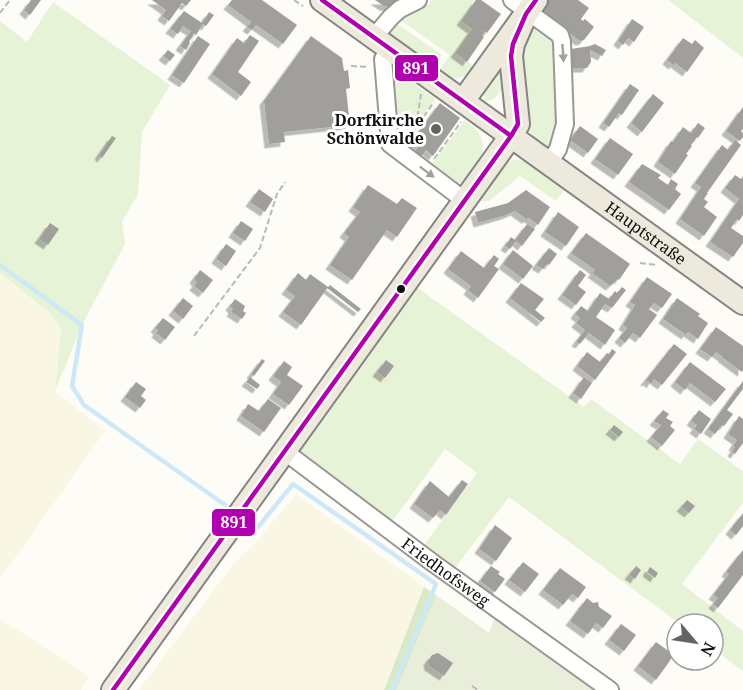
<svg xmlns="http://www.w3.org/2000/svg" width="743" height="690" font-family="'Noto Serif',serif">
  <style>
    .farmland { fill: #f9f7e4 }
    .green { fill: #e7f3d7 }
    .forest { fill: #d8eac5 }
    .cemetery { fill: #e9eedb }
    .lines { fill: none; stroke-linecap: round; stroke-linejoin: round }
    .stream { stroke: #cde8f7; stroke-width: 4.5 }
    .building { fill: #a19f9c; filter: url(#shadow) }
    .minor-casing { stroke: #979795; stroke-width: 20 }
    .major-casing { stroke: #858482; stroke-width: 26 }
    .path { stroke: #b9b9b8; stroke-width: 2; stroke-dasharray: 6 3; stroke-linecap: butt }
    .minor { stroke: #fffffe; stroke-width: 16 }
    .major { stroke: #ede9dc; stroke-width: 22 }
    .bus-1-casing { stroke: #fff; stroke-width: 9 }
    .bus-1 { stroke: #b000b0; stroke-width: 4.5 }
    .oneway { fill: #a0a09f }
    .poi-dot { fill: #646362; stroke: #fff; stroke-width: 2 }
    .bus-dot { fill: #111; stroke: #fff; stroke-width: 2 }
    .labels { text-anchor: middle; dominant-baseline: central; stroke-width: 6; stroke-linejoin: round; paint-order: stroke }
    .poi-label { font-size: 16px; font-weight: bold; fill: #111; stroke: #fff; text-anchor: end }
    .street-label { font-size: 16px; fill: #111; stroke: #fff }
    .line-badge { stroke: #fff; stroke-width: 2 }
    .badge-label { font-size: 16px; text-anchor: middle; font-weight: bold; fill: #fff }
  </style>
  <defs>
    <filter id="shadow"><feDropShadow dx="-4.5" dy="4.5" stdDeviation="0" flood-color="#0004"/></filter>
  </defs>
  <rect width="100%" height="100%" fill="#fdfcf7"/>
  <!-- farmland -->
  <path class="farmland" d="M0 273 49 312 61 329 55 391 105 431 0 579Z
    M296 494 424 587 384 690H139L233 564 255 544Z
    M0 619 90 676 81 690H0Z"/>
  <!-- green -->
  <path class="green" d="M432 0H476L461 21 472 29 455 53 477 68C463 79 453 82 438 72L450 55 396 17 430 4V1Z
    M668 0H743V58Z
    M53 2 170 85 142 132 138 194 122 222 125 244 82 325 55 391 61 329 49 312 0 273V21L27 42Z
    M393 21 442 55 432 69 385 34Z
    M529 21 558 39 563 122 553 148 546 150 534 138 524 120 517 43Z
    M501 59 506 84C501 91 495 102 485 101 479 85 493 71 501 59Z
    M392 68 435 99 401 146 393 140Z
    M465 120C495 143 482 155 465 181L456 184 431 165Z
    M513 160C535 160 549 176 565 189L556 201 520 176 489 201H472C484 187 495 167 513 160Z
    M415 286 584 407 591 399 680 464 698 439 743 471V503L682 584 743 631V671L713 649V624H680L509 497 455 568 424 545 477 473 445 449 389 526 295 453Z"/>
  <!-- forest -->
  <path class="forest" d="M424 587 436 595 402 690H384Z"/>
  <!-- cemetery -->
  <path class="cemetery" d="M436 595 489 633 496 613 602 690H396Z"/>
  <g class="lines">
    <!-- stream -->
    <path class="stream" d="M0 265 82 325 72 386 84 405 225 505
      M258 527 293 484 436 584 392 690"/>
  </g>
  <!-- building -->
  <path class="building" d="M31 0H41L30 15 24 10Z
    M152 0H191L186 6 182 3 169 21 162 16 166 10Z
    M232 0H262L297 25 283 44 256 25 252 30 247 27 251 22 228 5Z
    M375 0H405L390 7 384 6Z
    M476 0H481L501 14 487 33 485 31 482 36 484 37 467 62 455 53 472 29 461 21Z
    M541 0H578L589 8 581 19 583 21 585 19 594 27 584 40 580 41 535 7Z
    M184 11 202 23 209 12 214 15 206 26 203 24 196 35 194 33 189 42 190 43 186 50 180 46 191 31 183 26 178 34 170 29Z
    M632 19 644 27 634 42 628 38 623 45 618 41Z
    M250 35 259 41 238 72 251 82 241 96 212 74 237 38 244 43Z
    M198 36 210 44 184 83 172 75Z
    M311 36 342 58 344 71 348 70 350 88 346 89 350 125 284 132 285 142 269 144 264 101Z
    M683 38 692 44 695 40 704 48 687 72 675 63 673 65 667 60Z
    M595 44 606 50 602 56 590 50 591 62 587 68H571V49L590 46Z
    M168 50 175 55 170 61 163 56Z
    M630 84 639 90 622 115 619 113 609 127 603 123Z
    M653 94 664 103 642 132 631 123Z
    M440 103 460 118 433 156 426 150 421 157 414 152 419 146 412 141Z
    M743 107V129L741 131 743 133V137L740 141 726 131Z
    M698 123 705 128 698 138 697 137 691 145 692 146 686 154 688 155 675 174 658 162 671 141 673 142 683 127 691 133Z
    M580 126 598 139 588 153 570 140Z
    M112 136 116 138 102 158 99 155Z
    M610 138 633 154 618 175 595 159Z
    M735 140 741 145 707 193H708L704 199 708 202 704 207 717 217 704 236 680 219 701 187 695 183 722 145 728 150Z
    M642 164 661 175 658 178 668 185 671 179 678 184 675 189 681 194 669 210 629 182Z
    M735 175 741 179 743 176V215L739 221 737 219 731 228 743 236V243L733 257 710 242 739 199 725 188Z
    M368 185 397 204 402 198 417 208 397 237 387 230 352 280 330 265 349 237 344 233 360 212 353 207Z
    M259 189 273 199 265 212 250 202Z
    M526 190 550 207 538 225 529 218 526 219 515 211 506 215 478 223 475 212 508 203Z
    M558 212 579 227 566 246 545 232Z
    M241 221 253 229 245 241 233 233Z
    M50 223 59 229 48 245 39 239Z
    M527 224 535 229 522 246 516 241 510 249 505 246 511 237 515 240Z
    M586 233 630 264 619 280 618 279 610 286 592 273 595 270 571 253Z
    M226 244 236 251 226 266 216 259Z
    M549 248 557 254 549 265 547 264 543 269 536 265Z
    M513 250 533 266 523 279 503 264Z
    M461 251 484 268 494 255 499 259 494 266 499 269 478 298 468 290 471 286 448 269Z
    M200 270 213 280 203 293 194 286 197 282 194 279Z
    M580 270 586 275 578 286 586 292 576 305 562 295Z
    M298 273 306 280 310 274 328 287 301 325 283 312 295 296 286 290Z
    M647 277 672 294 662 308 654 303 649 309 657 315 640 338 633 333 625 343 619 338 627 328 623 325 635 305 630 302Z
    M521 283 544 299 535 310 545 318 541 322 510 298Z
    M330 285 361 309 358 312 327 288Z
    M622 287 626 290 612 308 605 304 596 317 615 330 605 345 589 333 580 344 576 342 585 330 576 323 580 318 575 314 581 306 588 311 600 293 609 299 615 291 617 293Z
    M183 298 193 306 183 319 173 311Z
    M677 298 700 314 698 316 708 323 698 339 688 332 686 335 663 319Z
    M235 299 245 306 243 311 246 313 242 319 231 312 233 309 230 306Z
    M163 318 175 327 165 340 156 333 158 330 155 328Z
    M716 327 743 346V370L742 372 723 358V357L716 352 712 357 700 349Z
    M674 344 687 354 662 385 654 379 651 384 648 381 646 382 645 381Z
    M612 349 616 352 595 380 577 366 587 352 600 362 607 353 609 354Z
    M262 359 265 361 254 376 251 374Z
    M386 360 394 366 385 378 377 372Z
    M284 361 292 367 287 375 303 386 289 405 273 394 281 382 273 376Z
    M690 362 726 389 715 402 690 383 685 390 675 382Z
    M250 377 260 385 257 389 246 382Z
    M584 377 592 383 581 399 573 393Z
    M743 381V389L727 410 733 414 724 426 722 425 715 434 708 429Z
    M136 382 146 389 141 396 146 400 140 408 125 397Z
    M268 399 281 408 264 432 241 416 248 404 259 411Z
    M663 410 669 414 666 418 673 422 670 426 675 430 662 446 651 437 661 425 654 421Z
    M699 410 711 419 701 434 694 429 697 425 691 421Z
    M739 416 743 419V443L735 454 732 452 735 447 733 446 737 440 728 434Z
    M614 425 623 432 619 437 610 430Z
    M462 480 468 484 446 515 440 510 433 518 414 504 430 481 449 497Z
    M687 500 695 506 689 513 681 507Z
    M743 513V526L736 535 730 530Z
    M495 525 512 538 496 561 479 549Z
    M743 550V575L718 608 713 604 718 598 713 595 729 574 726 572Z
    M523 562 539 574 525 592 509 580Z
    M491 566 500 572 498 574 505 579 495 592 480 581Z
    M636 566 641 570 635 579 629 575Z
    M650 567 658 573 655 578 647 572Z
    M560 568 586 587 578 598 572 594 563 605 543 590Z
    M587 598 593 603 598 602 599 607 612 616 603 628 596 623 588 634 570 621Z
    M621 624 636 635 624 651 609 640Z
    M656 642 674 655 656 680 638 666Z
    M438 653 453 663 444 676 429 666 428 661 432 655Z"/>
  <g class="lines">
    <!-- minor casing -->
    <g class="minor-casing">
      <g id="minor">
        <path d="M512 0 560 35 562 42 565 124 558 149 549 163"/>
        <path d="M374 37 391 17 400 9 418 0"/>
        <path d="M389 49 383 59 390 144 464 200"/>
        <path id="s1" d="M284 451 433 563 610 690"/>
      </g>
    </g>
    <!-- major casing -->
    <g class="major-casing">
      <g id="major">
        <path id="s2" d="M322 0 743 303"/>
        <path d="M463 101 536 0"/>
        <path d="M113 690 511 136 518 124 511 56 513 44 526 14"/>
      </g>
    </g>
    <!-- path -->
    <path class="path" d="M294 0 303 6
      M0 13 10 0
      M351 66 369 67
      M416 126 421 94
      M408 139 434 102
      M434 159 461 122
      M640 263 658 265
      M194 336 260 248 277 194 285 182
      M472 686 478 690"/>
    <!-- minor -->
    <use href="#minor" class="minor"/>
    <!-- major -->
    <use href="#major" class="major"/>
    <!-- bus-1 casing -->
    <g class="bus-1-casing">
      <path id="bus-1" d="M322 0 511 136
        M113 690 511 136 518 124 511 56 513 44 526 14 536 0"/>
    </g>
    <!-- bus-1 -->
    <use href="#bus-1" class="bus-1"/>
  </g>
  <!-- one-way arrows -->
  <defs><path id="oneway-solid" d="M-6-.8H1V-3.2L6.5 0L1 3.2V.8H-6Z" transform="scale(1.5)"/></defs>
  <g class="oneway">
    <use href="#oneway-solid" transform="translate(563 53) rotate(86)"/>
    <use href="#oneway-solid" transform="translate(427 172) rotate(37)"/>
  </g>
  <!-- markers -->
  <circle class="poi-dot" cx="436" cy="129" r="6"/>
  <circle class="bus-dot" cx="401" cy="289" r="5"/>
  <g class="labels">
    <!-- poi labels -->
    <g class="poi-label">
      <text x="424" y="120">Dorfkirche<tspan x="424" dy="18">Schönwalde</tspan></text>
    </g>
    <!-- street labels -->
    <g class="street-label">
      <text stroke="none"><textPath href="#s2" startOffset="399">Hauptstraße</textPath></text>
      <text stroke="none"><textPath href="#s1" startOffset="202">Friedhofsweg</textPath></text>
    </g>
  </g>
  <g class="line-badge">
    <rect x="394" y="54" width="45" height="28" rx="6" fill="#b000b0"/>
    <rect x="211" y="508" width="45" height="29" rx="6" fill="#b000b0"/>
  </g>
  <g class="badge-label">
    <text x="416" y="74">891</text>
    <text x="234" y="528">891</text>
  </g>
  <!-- north arrow -->
  <g transform="translate(695 642) rotate(119)"><circle r="28" fill="#ffffff" stroke="#a0a0a0" stroke-width="1.5"/>
  <path d="M0-4.5L10 22L0 15L-10 22Z" fill="#646362"/>
  <text y="-9" font-size="16" font-weight="bold" text-anchor="middle" fill="#111111">N</text>
  </g>
</svg>
